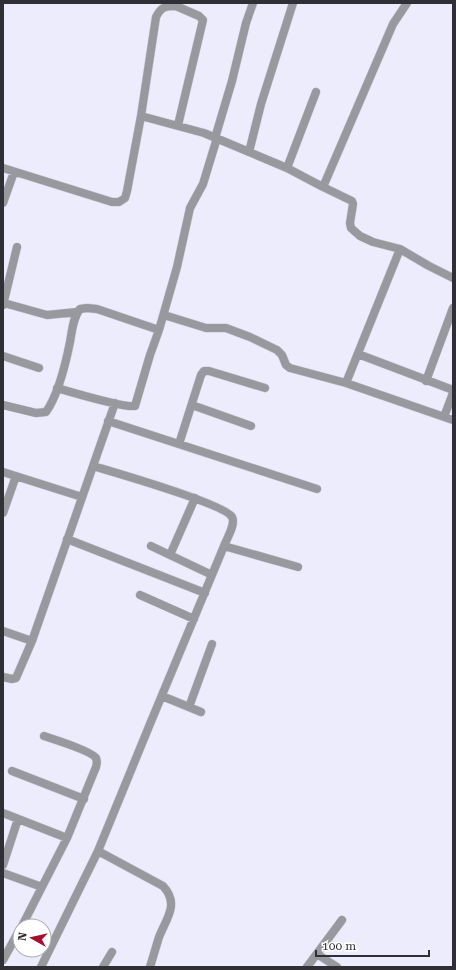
<svg xmlns="http://www.w3.org/2000/svg" width="456" height="970" font-family="'Roboto Serif',serif">
  <style>
    .lines { fill: none; stroke-linecap: round; stroke-linejoin: round }
    .minor-casing { stroke: #cbcad9; stroke-width: 9 }
    .minor { stroke: #97999f; stroke-width: 8 }
  </style>
  <rect width="100%" height="100%" fill="#edecfd"/>
  <g class="lines">
    <!-- minor casing -->
    <g class="minor-casing">
      <path id="minor" d="M178 3 176 6C165 6 161 7 156 17L141 116 204 133 287 168 323 187 393 24 407 3
        M176 6 199 16 203 20 178 125
        M215 138 232 81 246 23 253 3
        M249 152 261 104 293 3
        M3 168 112 202H119L125 198 127 191 141 116
        M287 168 316 92
        M323 187 352 201 353 204 350 223 351 228 360 236 373 242 400 249 429 266 453 278
        M3 203 14 172
        M400 249 346 383 453 420
        M4 303 47 315 77 312
        M3 305 17 247
        M164 315 206 328H226L250 337 277 350 282 355 286 365 290 368 346 383
        M358 354 453 390
        M3 356 39 368
        M426 381 453 308
        M57 388C71 392 124 408 135 406L150 355 159 330 177 267 190 208 203 184 217 138
        M3 405 36 413 46 412C58 395 66 362 70 342 72 331 73 317 80 309L87 308 97 309 159 330
        M192 405 251 426
        M444 417 453 393
        M108 421 317 489
        M179 444 201 375 204 371H209L265 388
        M3 472 82 497
        M3 513 16 476
        M67 539 205 593
        M151 546 212 575
        M224 546 298 567
        M170 555 195 498
        M140 595 194 619
        M3 631 32 641
        M3 677 12 679 16 678 32 641 115 403
        M162 696 201 712
        M189 707 212 644
        M12 771 84 799
        M3 813 67 838
        M98 851 163 886C180 904 166 919 159 937 156 947 153 957 150 967
        M3 865 18 819
        M3 873 42 887
        M22 926 67 838 96 767C97 764 97 761 96 758 92 751 53 739 44 736
        M317 954 337 967
        M3 960 20 929
        M41 967 98 851 150 724 224 546C227 538 236 524 232 517 225 504 113 472 93 466
        M103 967 112 952
        M307 967 342 920"/>
    </g>
    <!-- minor -->
    <use href="#minor" class="minor"/>
  </g>
  <!-- border -->
  <rect width="456" height="970" fill="none" stroke="#302f36" stroke-width="8"/>
  <!-- north arrow -->
  <g transform="translate(32 938) rotate(278)"><circle r="19" fill="#ffffff" stroke="#acacaf"/>
  <path d="M0-3L7 15L0 10L-7 15Z" fill="#a70e2d"/>
  <text y="-6" font-size="11" font-weight="bold" text-anchor="middle" fill="#302f36">N</text>
  </g>
  <!-- scale -->
  <path d="M316 950v6h113v-6" fill="none" stroke="#302f36" stroke-width="2"/>
  <text x="322" y="950" font-size="12" fill="#302f36" stroke="#ffffff" stroke-width="3" paint-order="stroke">100 m</text>
</svg>
